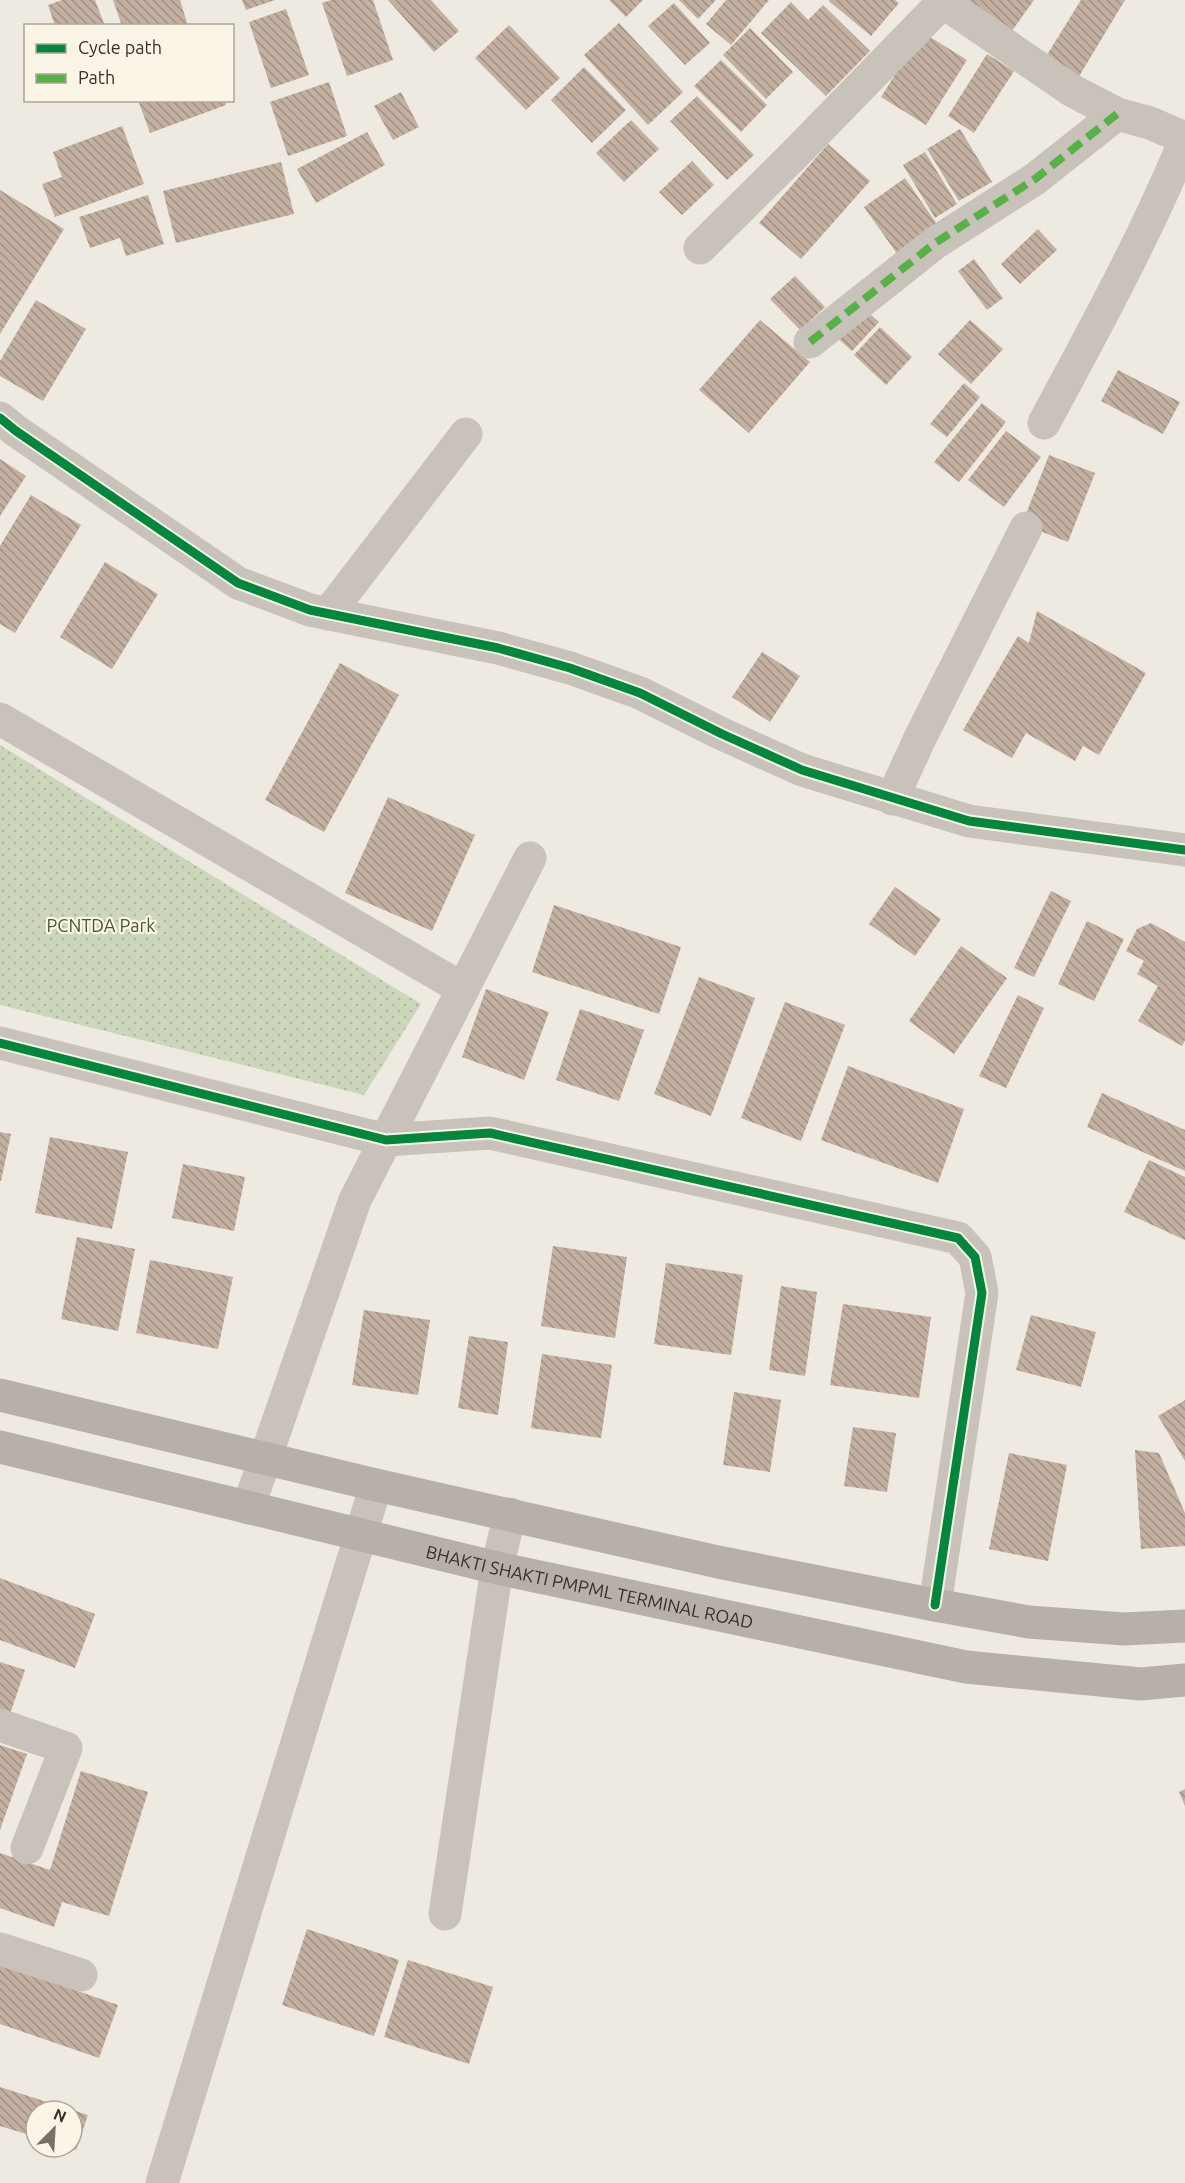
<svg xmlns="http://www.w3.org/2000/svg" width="1185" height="2183" font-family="Ubuntu,sans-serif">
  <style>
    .park { fill: url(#park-dots) }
    .building { fill: url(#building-back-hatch) }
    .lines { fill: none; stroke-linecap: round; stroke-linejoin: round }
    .minor { stroke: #c8c2ba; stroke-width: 33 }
    .major { stroke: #b7b0a9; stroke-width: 33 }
    .quiet { stroke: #56b245; stroke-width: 8; stroke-dasharray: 15 8; stroke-linecap: butt }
    .cycleway-casing { stroke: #fbf5e8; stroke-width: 13 }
    .cycleway { stroke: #00873e; stroke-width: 9 }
    .labels { text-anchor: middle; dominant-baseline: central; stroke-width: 4.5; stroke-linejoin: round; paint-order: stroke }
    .park-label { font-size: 18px; fill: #425a29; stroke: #fbf5e8 }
    .street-label { font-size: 18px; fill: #392f27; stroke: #fbf5e8 }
  </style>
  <defs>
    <pattern id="park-dots" width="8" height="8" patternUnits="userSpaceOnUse" patternTransform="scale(1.5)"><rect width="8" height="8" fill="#ccd6ba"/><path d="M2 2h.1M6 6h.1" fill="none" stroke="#b0b8a0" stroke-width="1.8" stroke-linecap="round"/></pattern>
    <pattern id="building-back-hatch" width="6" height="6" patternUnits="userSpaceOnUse" patternTransform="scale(1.5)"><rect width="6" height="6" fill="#c4b0a1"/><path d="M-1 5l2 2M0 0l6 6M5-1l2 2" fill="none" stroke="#a09083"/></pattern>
  </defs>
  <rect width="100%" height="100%" fill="#eeeae1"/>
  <!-- park -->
  <path class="park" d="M0 745 421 1004 364 1095 0 1005Z"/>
  <!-- building -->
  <path class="building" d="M62 0H95L105 26H55L48 5Z
    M113 0H180L188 26H122Z
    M242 0H275L246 10Z
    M331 0H373L393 60 347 76 322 3Z
    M388 0H431L459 31 434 52Z
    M609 0H643L626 17Z
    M679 0H716L698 19Z
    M726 0H769L731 45 706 24Z
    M830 0H895L899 3 871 36 829 1Z
    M960 0H1034L1009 35Z
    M1081 0H1125L1078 78 1045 58Z
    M791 2 808 20 823 5 870 51 826 96 761 33Z
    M674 3 710 43 685 65 648 26Z
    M286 9 309 75 271 88 249 22Z
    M619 23 683 92 648 125 584 55Z
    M509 25 560 78 526 110 475 58Z
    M750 28 793 72 766 99 723 55Z
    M922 32 967 60 926 125 881 97Z
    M987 54 1014 71 974 133 948 116Z
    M721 60 767 105 741 132 694 86Z
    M584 67 626 110 592 143 551 100Z
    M329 82 347 136 288 156 270 102Z
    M401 92 419 127 393 140 374 106Z
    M697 96 754 155 727 180 670 121Z
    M138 100H225L226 105 150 133Z
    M631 120 659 149 624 182 596 153Z
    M122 126 144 184 55 217 42 184 62 177 53 152Z
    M960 129 992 182 959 201 927 149Z
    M367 132 385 165 316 203 297 169Z
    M828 144 870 181 801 259 759 223Z
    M925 152 957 204 935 218 903 165Z
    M692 161 714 185 682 215 659 192Z
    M281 162 294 214 176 243 163 191Z
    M905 178 941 230 900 258 864 207Z
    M0 190 64 229 0 334Z
    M148 195 164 244 126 256 120 238 90 248 79 217Z
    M1038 229 1057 250 1020 284 1001 264Z
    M974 259 1003 298 987 310 958 271Z
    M795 276 825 307 800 330 770 299Z
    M36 300 86 329 43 401 0 376V361Z
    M861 306 879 322 852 351 834 335Z
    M760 320 810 362 749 433 699 390Z
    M970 320 1003 349 971 384 938 354Z
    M880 327 912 357 886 385 854 355Z
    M1118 370 1180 402 1163 434 1101 401Z
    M964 383 980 397 947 437 930 424Z
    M982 403 1006 422 959 482 934 462Z
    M1006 431 1041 457 1004 507 968 480Z
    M1049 455 1095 473 1068 542 1022 524Z
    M0 459 26 476 0 516Z
    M31 495 81 525 15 633 0 624V546Z
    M105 562 158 594 112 669 60 637Z
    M1037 611 1146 673 1099 755 1083 746 1075 761 1026 733 1012 758 963 730 1018 636 1029 643Z
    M762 652 800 676 770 722 732 697Z
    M340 663 399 695 324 832 265 800Z
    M388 797 475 835 432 931 345 893Z
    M895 887 941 919 915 956 869 924Z
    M1051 891 1071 901 1034 977 1014 968Z
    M554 905 681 947 659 1014 532 972Z
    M1087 921 1124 939 1094 1001 1058 984Z
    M1151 923 1185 942V1040L1182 1046 1138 1021 1158 986 1137 974 1144 961 1126 951 1137 929Z
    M961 946 1007 978 954 1054 909 1021Z
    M699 977 755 998 711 1116 654 1094Z
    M486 989 549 1012 524 1080 462 1057Z
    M1018 995 1044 1008 1006 1088 979 1076Z
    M785 1002 845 1025 801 1141 741 1118Z
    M580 1009 644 1030 619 1101 556 1080Z
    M848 1066 964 1109 938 1183 821 1140Z
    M1102 1093 1185 1130V1171L1087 1127Z
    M0 1132 11 1134 1 1181H0Z
    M50 1137 128 1152 112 1229 35 1213Z
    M1149 1160 1185 1177V1240L1124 1212Z
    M183 1164 245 1177 234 1231 172 1218Z
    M77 1237 135 1249 118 1331 61 1319Z
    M553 1246 627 1257 615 1338 541 1326Z
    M150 1260 233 1277 218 1349 136 1333Z
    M666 1263 743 1275 731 1355 654 1344Z
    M781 1286 817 1292 805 1376 769 1370Z
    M843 1304 931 1317 919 1398 830 1385Z
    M364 1310 430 1320 418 1395 352 1385Z
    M1031 1315 1096 1332 1081 1387 1016 1370Z
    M469 1336 508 1342 498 1415 458 1408Z
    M542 1354 612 1365 601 1438 531 1428Z
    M734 1392 781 1400 770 1472 723 1465Z
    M1185 1400V1461L1158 1416Z
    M853 1427 896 1433 887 1492 844 1486Z
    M1135 1450 1159 1453 1185 1513V1546L1141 1549Z
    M1009 1453 1067 1465 1048 1561 989 1549Z
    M0 1578 95 1614 75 1668 0 1640Z
    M0 1662 25 1670 10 1714 0 1711Z
    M0 1745 27 1754 0 1830Z
    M81 1771 148 1792 109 1916 62 1902 54 1927 0 1908V1853L50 1870Z
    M1185 1789V1806L1179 1792Z
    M307 1929 399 1960 374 2036 282 2005Z
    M408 1960 493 1987 469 2064 384 2037Z
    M0 1964 118 2005 99 2058 0 2024Z
    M0 2087 88 2115 76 2150 72 2149V2111H36V2137L0 2126Z"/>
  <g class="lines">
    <!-- minor -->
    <path class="minor" d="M940 0 1071 90 1117 114 1150 123 1185 138
      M700 248 794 155 943 2
      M810 342 935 243 1035 179 1117 114
      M0 418 16 431 238 583 310 610 498 648 570 668 640 693 722 734 802 770 969 821 1185 850
      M1044 423C1094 330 1145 237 1185 140
      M328 614 466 434
      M0 719 463 989
      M892 799 921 736 1026 528
      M0 1043 386 1140 490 1133 958 1238 975 1257 982 1293 935 1605
      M248 1508 355 1200 530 858
      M0 1725 66 1748 27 1848
      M445 1914 497 1568 510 1514
      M0 1949 81 1975
      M162 2183 376 1485"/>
    <!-- major -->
    <g class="major">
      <path d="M0 1395 376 1485 718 1562 935 1605 1029 1622 1124 1629 1185 1626"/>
      <path id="s1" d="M0 1447 497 1568 966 1667 1141 1684 1185 1680"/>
    </g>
    <!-- quiet -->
    <path class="quiet" d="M810 342 935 243 1035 179 1117 114"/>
    <!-- cycleway casing -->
    <g class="cycleway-casing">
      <path id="cycleway" d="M0 418 16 431 238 583 310 610 498 648 570 668 640 693 722 734 802 770 969 821 1185 850
        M0 1043 386 1140 490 1133 958 1238 975 1257 982 1293 935 1605"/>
    </g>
    <!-- cycleway -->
    <use href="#cycleway" class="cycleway"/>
  </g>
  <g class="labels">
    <!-- park labels -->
    <g class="park-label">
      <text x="101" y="925">PCNTDA Park</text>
    </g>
    <!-- street labels -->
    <g class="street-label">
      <text stroke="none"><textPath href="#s1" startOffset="606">BHAKTI SHAKTI PMPML TERMINAL ROAD</textPath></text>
    </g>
  </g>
  <!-- legend -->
  <rect x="24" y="24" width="210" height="78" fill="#fbf5e8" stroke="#ada69b" stroke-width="1.5"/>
  <rect x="36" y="44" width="30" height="9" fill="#00873e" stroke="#ada69b" stroke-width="1.5"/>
  <text x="78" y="54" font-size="18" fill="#392f27">Cycle path</text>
  <rect x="36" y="74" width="30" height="9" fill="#56b245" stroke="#ada69b" stroke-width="1.5"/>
  <text x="78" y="84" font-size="18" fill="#392f27">Path</text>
  <!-- north arrow -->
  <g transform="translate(54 2129) rotate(24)"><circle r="28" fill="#fbf5e8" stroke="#ada69b" stroke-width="1.5"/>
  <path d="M0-4.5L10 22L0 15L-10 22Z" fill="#787068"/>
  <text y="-9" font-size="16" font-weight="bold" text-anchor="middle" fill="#392f27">N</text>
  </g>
</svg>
